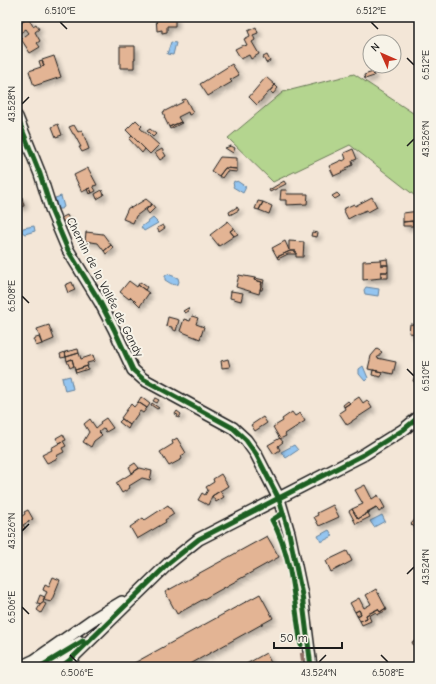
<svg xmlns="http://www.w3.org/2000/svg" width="436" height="684" font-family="'Comic Neue',sans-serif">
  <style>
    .green { fill: #b4d58f; stroke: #687856 }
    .water { fill: #94c5f0; stroke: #64819b }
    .building { fill: #e3b494; stroke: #1c1c1c; filter: url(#shadow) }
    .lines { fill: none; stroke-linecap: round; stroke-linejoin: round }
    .minor-casing { stroke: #1c1c1c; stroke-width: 14 }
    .minor { stroke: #f7f3e8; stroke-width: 11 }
    .quiet { stroke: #8d6e63; stroke-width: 4; stroke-dasharray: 8 4; stroke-linecap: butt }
    .cycleway-casing { stroke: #f7f3e8; stroke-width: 8 }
    .cycleway { stroke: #1b5e20; stroke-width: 5 }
    .ticks { fill: none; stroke: #1c1c1c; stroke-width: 1.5 }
    .labels { text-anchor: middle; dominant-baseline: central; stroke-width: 4; stroke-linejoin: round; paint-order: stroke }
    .street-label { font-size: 12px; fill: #1c1c1c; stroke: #f7f3e8 }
    .neatline { fill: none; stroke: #1c1c1c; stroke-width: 1.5 }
    .ticks-label { font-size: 10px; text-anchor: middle; fill: #1c1c1c }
  </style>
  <defs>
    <filter id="shadow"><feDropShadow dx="3.5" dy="3.5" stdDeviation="2" flood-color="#0004"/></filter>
  </defs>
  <rect width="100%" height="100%" fill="#f3e6d7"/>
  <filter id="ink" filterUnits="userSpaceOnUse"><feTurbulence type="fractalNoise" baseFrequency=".025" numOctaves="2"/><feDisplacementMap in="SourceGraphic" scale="8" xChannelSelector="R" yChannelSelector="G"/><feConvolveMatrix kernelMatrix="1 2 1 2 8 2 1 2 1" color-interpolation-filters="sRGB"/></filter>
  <g filter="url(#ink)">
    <!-- green -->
    <path class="green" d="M354 74 419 117V199L350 145 273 182 228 138 283 92Z"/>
    <!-- water -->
    <path class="water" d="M171 42 176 43 173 55 167 54Z
      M234 181 236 182 237 181 246 187 243 193 233 187 234 185 233 184Z
      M61 196 64 207 61 209H58L55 198Z
      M153 218 158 223 144 231 141 227Z
      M34 226 35 231 25 234 22 232 23 228Z
      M168 274 178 278 179 282C176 288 170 283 165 280V276Z
      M366 287 379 289 378 296 365 294 364 290Z
      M363 366 368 378 365 381 359 374V369Z
      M70 376 73 389 65 391 62 378Z
      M294 445 298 450 286 458 281 452Z
      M382 515 385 521 374 527 370 521Z
      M329 530 333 536 321 542 318 536Z"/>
    <!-- building -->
    <path class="building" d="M156 17H175V26H167V32L162 33V30L157 31Z
      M28 18 33 26 36 24 39 29 35 32 40 41 37 43 40 47 30 53 21 39 29 33 26 29 17 35V26Z
      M256 27 258 33 253 35 255 40 252 42 259 54 251 59 249 55 241 59 235 49 243 45 244 46 247 45 244 39 250 36 248 31Z
      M120 46H135V59H134V68H120Z
      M267 55 270 61 266 63 263 57Z
      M54 56 61 77 34 86 29 71 44 66 42 60Z
      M42 60 44 66 41 67 39 61Z
      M232 64 239 75 230 80 232 82 208 96 200 84Z
      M373 72 374 76 365 79 364 75Z
      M266 77 275 85 257 105 249 97Z
      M275 85 278 88 273 94 270 91Z
      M186 99 193 113 189 115 188 112 178 117 181 122 169 127 164 117H165L163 112 183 102 182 100Z
      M136 120 142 126 140 128 159 145 150 154 126 130Z
      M181 122 182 123 170 129 169 127Z
      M58 124 62 135 56 137 52 127Z
      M74 125 78 132 82 130 89 149 82 152 79 147H81L74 134H73L69 127Z
      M150 129 156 134 153 137 147 131Z
      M132 136 145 149 142 153 129 139Z
      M231 146 235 148 233 153 225 148Z
      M162 149 166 156 160 160 155 153Z
      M353 149 357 159 352 161 353 165 346 168 347 170 334 176 329 166 342 160 343 161 346 159 344 153Z
      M220 157 237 158V169L225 168 219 176 211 171Z
      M88 168 97 185 93 186 96 191 92 193 90 188 82 192 74 175Z
      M225 168 237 169V172L227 171 222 178 219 176Z
      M284 181 286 184 270 192 269 190Z
      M90 188 92 193 89 194 87 189Z
      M102 190 104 195 97 199 95 194Z
      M281 190H287L286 194H308L307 204 286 205V200H280Z
      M337 193 340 196 335 199 332 196Z
      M22 197 24 206 17 207V198Z
      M372 197 377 207 368 212 367 210 359 213 348 219 343 209 354 204 355 206Z
      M146 199 152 204 136 216 133 223 123 219 128 208 130 207 131 208Z
      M258 201 263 202 259 210 255 209Z
      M263 202 272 206 269 214 259 210Z
      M152 204 155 208 149 214 146 210Z
      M237 207 239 210 230 215 229 212Z
      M419 211V223H413V221L403 222V213Z
      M67 215 69 219 63 222 61 218Z
      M228 221 234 228 230 231 234 236 219 246 210 235Z
      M413 221V226H403V222Z
      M163 225 165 228 159 232 157 228Z
      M234 228 238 234 234 236 230 231Z
      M86 232 103 234 111 245 104 251 98 243 85 241Z
      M312 232 318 233 317 237 311 236Z
      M285 241 289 250V241L304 242 303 257H296V251H290L277 257 272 248Z
      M111 245 114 248 106 254 104 251Z
      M290 251H296V254H288L278 259 277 257Z
      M387 259 388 265H381V260Z
      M381 260V265H388V272H381V278L363 280V261Z
      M381 272H388V278H381Z
      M239 275 255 278 254 280 262 282 259 294 236 287Z
      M255 278 264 280 262 290H260L262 282 254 280Z
      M129 281 137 287 138 285 149 293 140 306 131 297 129 299 120 292Z
      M72 282 75 290 68 293 65 285Z
      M140 282 147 287 145 290 138 285Z
      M231 291 243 293 241 301 230 298Z
      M188 308 189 311 185 313 183 311Z
      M192 316 198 318 196 324 204 327 200 339 180 331 184 319 190 321Z
      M168 317 179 320 176 331 172 329V327L166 326Z
      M410 324 419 325V334L409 333Z
      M49 325 54 339 42 344 37 329Z
      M39 337 42 344 36 346 33 339Z
      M78 349 79 353 66 357 65 352Z
      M377 349 382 352 377 358 396 362 393 374 368 369 371 356Z
      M65 352 66 357 61 358 60 354Z
      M79 353 81 359 93 355 95 361 87 363 88 366 75 370 72 359 67 361 66 357Z
      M72 359 74 366 70 368 67 361Z
      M228 359 230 367 222 368 221 361Z
      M419 364V384L413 381Z
      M87 366 88 369 76 373 75 370Z
      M373 370 382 372 381 377 372 375Z
      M141 397 150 404 147 408 138 402Z
      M359 397 363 403 367 400 372 408 352 421V422L347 425 339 413 345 409 344 407Z
      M155 398 159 400 157 403 153 401Z
      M348 401 350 403 344 407 343 405Z
      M138 402 147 408 143 413 140 411 130 425 121 418 131 404 134 407Z
      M152 403 159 408 157 409 151 405Z
      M177 411 181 414 179 418 177 417 178 415 175 414Z
      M292 412 295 416 300 413 305 421 285 434 286 436 280 439 273 427 283 421 282 419Z
      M263 417 267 423 255 431 251 425Z
      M106 418 113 428 106 432 104 428 99 432 102 435 94 441 91 447 83 442 89 432 84 424 90 419 96 428 101 424 100 422Z
      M122 419 130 425 128 429 119 422Z
      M63 434 66 440 59 443 56 438Z
      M177 438 186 453 181 456 182 459 169 466 160 452 173 444 172 441Z
      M280 438 283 442 278 446 280 450 274 454 268 445Z
      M63 441 66 446 62 448 64 452 56 456 58 458 47 463 42 455 52 450 51 448Z
      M135 463 139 468 132 473 129 467Z
      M140 468 152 471 150 480 142 478 129 486 130 488 122 493 116 483Z
      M221 474 228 486 212 496 208 505 198 500 202 493 205 495 208 490 206 487 214 482 213 479Z
      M365 485 372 499 378 495 385 508 379 512 376 507 358 519 352 509 363 504 355 490Z
      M220 491 224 497 216 502 212 496Z
      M168 505 174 514 165 520 166 522 137 539 130 527 143 518 145 520Z
      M333 505 339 517 319 526 314 517 318 515 317 513Z
      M376 507 377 508 368 513 367 512Z
      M352 509 358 519 368 513 370 517 356 524 349 511Z
      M28 510 33 519 23 525 25 528 20 531 17 526V515L19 518 25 514 24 512Z
      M419 515V532L411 524Z
      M267 536 279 557 177 614 165 592Z
      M347 551 352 561 331 572 326 561Z
      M53 577 60 580 51 602 43 600 47 592 43 590 45 584 49 586Z
      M376 589 386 608 380 612 378 609 366 615 367 618 360 621 357 616 361 614 359 610 355 612 350 603 359 598 364 608 371 604 366 595Z
      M260 594 273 618 185 667H127Z
      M40 595 45 597 42 604 37 603Z
      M42 602 46 604 41 613 37 610Z
      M386 608 387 610 377 615 376 612 369 616 371 621 362 625 360 621 367 618 366 615 378 609 380 612Z
      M359 610 361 614 357 616 355 612Z
      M419 639V657L412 642Z
      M266 653 273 667H241Z"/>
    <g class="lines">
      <!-- minor casing -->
      <g class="minor-casing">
        <path id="minor" d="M17 117 40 174 52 212 68 250 100 302 114 329 133 370 143 379 233 428 246 440 256 454 279 499 289 533 302 595 311 667
          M20 667 35 660 92 620 122 602
          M40 667 81 642
          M61 667 70 660 169 563 199 539 363 455 403 430 419 417"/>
      </g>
      <!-- minor -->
      <use href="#minor" class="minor"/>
      <!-- quiet -->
      <path class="quiet" d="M300 641 304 667"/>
      <!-- cycleway casing -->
      <g class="cycleway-casing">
        <path id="cycleway" d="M17 117 40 174 52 212 68 250 100 302 114 329 133 370 143 379 233 428 246 440 256 454 279 499 289 533 302 595 311 667
          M283 513 272 520C293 557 294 604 301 645
          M40 667 83 641
          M61 667 70 660 169 563 199 539 363 455 403 430 419 417"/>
      </g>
      <!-- cycleway -->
      <use href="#cycleway" class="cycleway"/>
    </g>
  </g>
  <!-- ticks -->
  <path class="ticks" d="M60 22 67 29M371 22 378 29M407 58 414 65M22 104 29 97M407 146 414 139M22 296 29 303M407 369 414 376M22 531 29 524M407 574 414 567M22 607 29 614M70 655 77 662M381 655 388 662M319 662 326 655"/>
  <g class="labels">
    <!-- street labels -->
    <g class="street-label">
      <text transform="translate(105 287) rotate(63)">Chemin de la Vallée de Gandy</text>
    </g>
  </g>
  <!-- margin -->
  <rect width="436" height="684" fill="none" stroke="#f7f3e8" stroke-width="44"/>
  <!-- north arrow -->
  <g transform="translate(382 54) rotate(315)"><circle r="19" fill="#f7f3e8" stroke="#9f9d96"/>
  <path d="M0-3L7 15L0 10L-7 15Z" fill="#c8321e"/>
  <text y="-6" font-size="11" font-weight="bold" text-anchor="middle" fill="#1c1c1c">N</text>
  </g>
  <!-- scale -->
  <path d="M274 642v6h68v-6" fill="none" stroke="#1c1c1c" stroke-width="2"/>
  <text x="280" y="642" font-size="12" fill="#1c1c1c" stroke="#f7f3e8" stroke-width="3" paint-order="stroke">50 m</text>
  <rect x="22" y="22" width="392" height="640" class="neatline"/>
  <g class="ticks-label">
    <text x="60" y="14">6.510°E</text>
    <text x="371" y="14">6.512°E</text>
    <text transform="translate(425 65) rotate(-90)" y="4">6.512°E</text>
    <text transform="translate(11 104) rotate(-90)" y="4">43.528°N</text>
    <text transform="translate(425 139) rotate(-90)" y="4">43.526°N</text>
    <text transform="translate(11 296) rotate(-90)" y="4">6.508°E</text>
    <text transform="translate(425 376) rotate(-90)" y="4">6.510°E</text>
    <text transform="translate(11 531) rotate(-90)" y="4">43.526°N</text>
    <text transform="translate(425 567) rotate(-90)" y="4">43.524°N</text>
    <text transform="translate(11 607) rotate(-90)" y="4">6.506°E</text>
    <text x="77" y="676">6.506°E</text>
    <text x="319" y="676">43.524°N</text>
    <text x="388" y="676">6.508°E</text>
  </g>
</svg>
